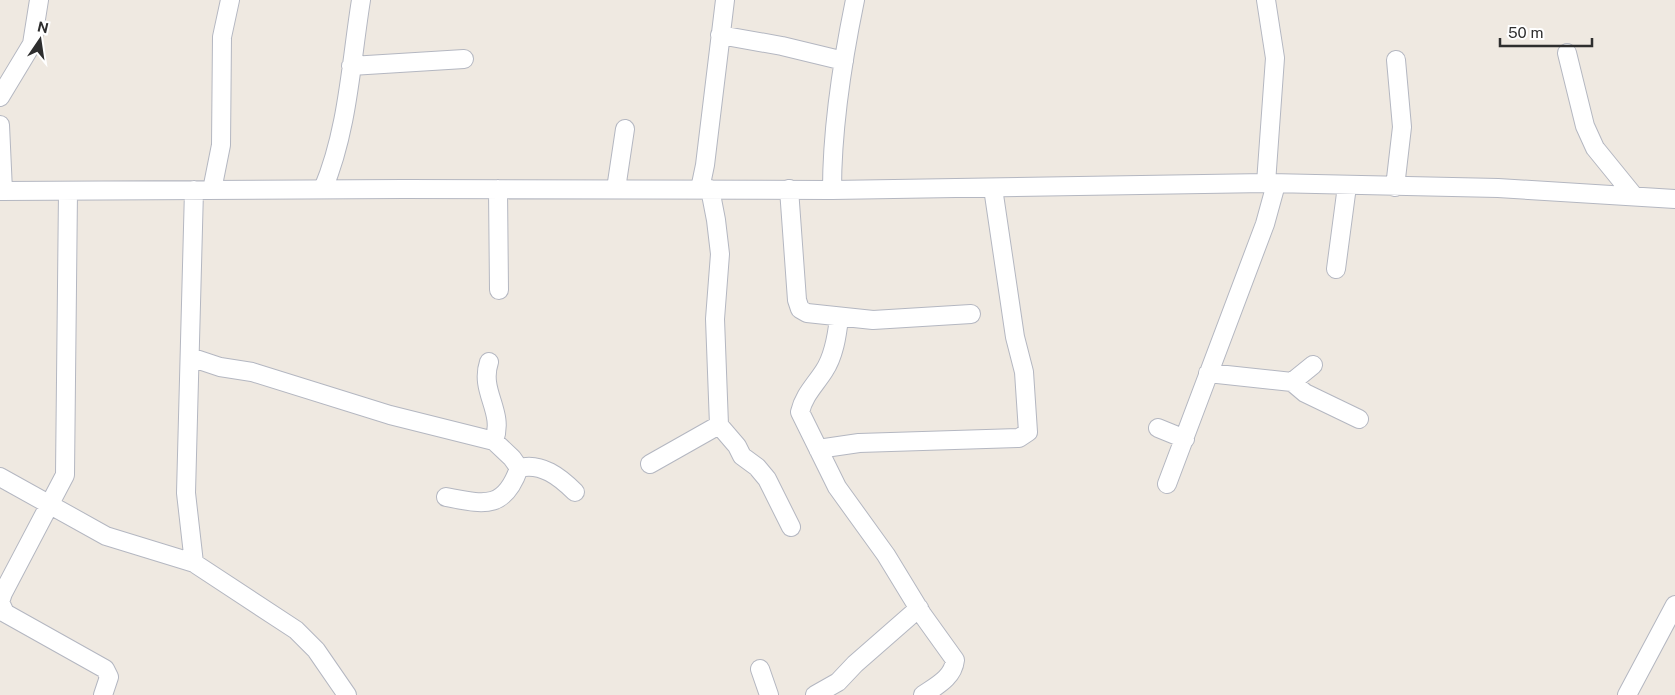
<svg xmlns="http://www.w3.org/2000/svg" width="1675" height="695" font-family="'Public Sans',sans-serif">
  <style>
    .lines { fill: none; stroke-linecap: round; stroke-linejoin: round }
    .minor-casing { stroke: #b4b7c1; stroke-width: 20 }
    .minor { stroke: #fff; stroke-width: 18 }
  </style>
  <rect width="100%" height="100%" fill="#efe9e1"/>
  <g class="lines">
    <!-- minor casing -->
    <g class="minor-casing">
      <path id="minor" d="M720 35 782 46 844 61
        M1567 53 1585 126 1595 148 1634 196
        M351 66 464 59
        M0 97 32 44 39 0
        M0 125 3 191
        M1266 183 1275 58 1266 0
        M1395 187 1402 127 1396 60
        M323 189C348 130 351 62 361 0
        M498 189 499 290
        M616 189 625 129
        M700 189 705 165 725 0
        M710 189 716 220 720 254 715 319 719 425 737 446 742 456 757 467 767 479 791 527
        M789 189 797 300 800 309 807 313 873 320 971 314
        M194 190 186 493 194 563 296 630 316 650 347 695
        M212 190 221 145 222 37 230 0
        M832 190C832 126 842 63 855 0
        M0 191 404 189 832 190 1266 183 1498 188 1675 199
        M68 191 65 475 3 593 0 602 5 613 105 669 109 677 103 695
        M1336 269 1347 186
        M839 318C837 336 834 356 824 371 815 385 804 395 800 412L837 487 886 555 922 614 955 660C953 678 936 686 923 695
        M190 357 220 367 252 372 390 415 494 441 512 458 519 468
        M489 362C479 392 505 411 494 441
        M1208 373 1292 382 1305 393 1359 419
        M1292 382 1313 365
        M1158 428 1185 439
        M818 449 859 443 1019 438 1028 432 1024 372 1015 337 993 188
        M650 464 719 425
        M519 468C541 462 560 477 575 492
        M0 477 106 536 194 563
        M1167 484 1265 224 1276 184
        M446 497C483 504 504 511 519 468
        M760 669 769 695
        M815 695 838 682 855 664 919 608
        M1627 695 1675 605"/>
    </g>
    <!-- minor -->
    <use href="#minor" class="minor"/>
  </g>
  <!-- north arrow -->
  <g transform="translate(40 40) rotate(13)" stroke="#ffffff" stroke-width="4" paint-order="stroke">
  <path d="M0-4L9 19L0 12L-9 19Z" fill="#2e2e2e"/>
  <text y="-8" font-size="14" font-weight="bold" text-anchor="middle" fill="#2e2e2e">N</text>
  </g>
  <!-- scale -->
  <path d="M1500 38v8h92v-8" fill="none" stroke="#2e2e2e" stroke-width="2.5"/>
  <text x="1508" y="38" font-size="15" fill="#2e2e2e" stroke="#ffffff" stroke-width="4" paint-order="stroke">50 m</text>
</svg>
